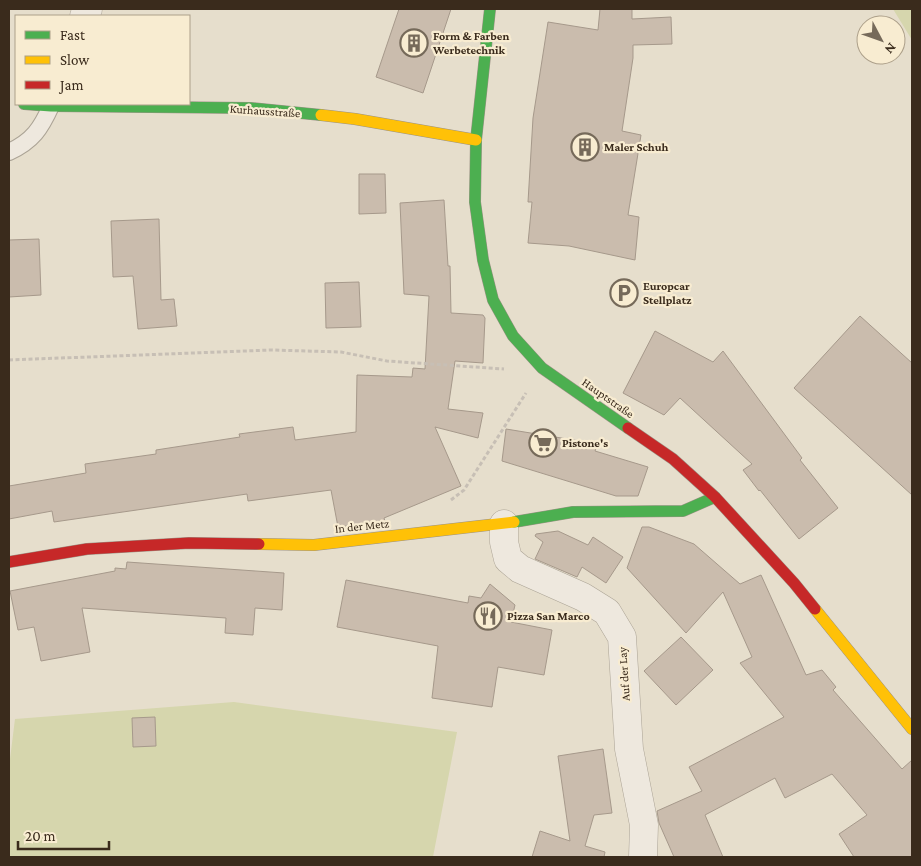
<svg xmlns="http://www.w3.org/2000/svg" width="921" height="866" font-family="'Crimson Pro',serif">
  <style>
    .green { fill: #d6d6ad }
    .building { fill: #cabcad; stroke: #a6998b }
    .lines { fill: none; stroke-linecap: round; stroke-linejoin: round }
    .lane-casing { stroke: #aba395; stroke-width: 18 }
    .street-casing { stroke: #aba395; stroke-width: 29 }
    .fast-casing { stroke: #9b9285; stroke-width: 12 }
    .slow-casing { stroke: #9b9285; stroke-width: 12 }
    .jam-casing { stroke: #9b9285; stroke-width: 12 }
    .path { stroke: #c7bfb5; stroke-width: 3; stroke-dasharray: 4 2.5; stroke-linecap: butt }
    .lane { stroke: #eee8de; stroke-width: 16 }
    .street { stroke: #eee8de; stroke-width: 28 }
    .fast { stroke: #4caf50; stroke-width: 11 }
    .slow { stroke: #ffc107; stroke-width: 11 }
    .jam { stroke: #c62828; stroke-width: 11 }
    .labels { text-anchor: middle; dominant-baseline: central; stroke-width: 4.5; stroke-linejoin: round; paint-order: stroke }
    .poi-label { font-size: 12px; font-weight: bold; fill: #3a2b1c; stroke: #f8ecd1; text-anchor: start }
    .street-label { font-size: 12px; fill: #3a2b1c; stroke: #f8ecd1 }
  </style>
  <rect width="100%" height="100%" fill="#e6decc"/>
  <!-- green -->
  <path class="green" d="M893 9H912V40Z
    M234 702 457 732 433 857H9V767L15 719Z"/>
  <!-- building -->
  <path class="building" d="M399 9H451L423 93 376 77Z
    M600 9H632V19L671 17 672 44 633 45V58L622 131 641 135 628 215 639 217 635 260 569 246 528 243 532 202H528L533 118 548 22 598 30Z
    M359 174H385L386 213 359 214Z
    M444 200 448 266H450L451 313 483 315 485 318 483 363 455 361 448 409 483 413 478 438 435 427 461 486 384 518 385 521 338 527 331 490 248 501 247 494 54 522 52 511 9 519V486L86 473 85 464 156 454V450L240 437 239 434 293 427 295 440 356 432 357 375 412 377 413 368 425 369 429 296 404 294 400 203Z
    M159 219 161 300 174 299 177 326 138 329 133 276 113 277 111 221Z
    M39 239 41 295 9 297V240Z
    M359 282 361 327 326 328 325 283Z
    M860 316 912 363V495L794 388Z
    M655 331 713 362 723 351 802 458 800 460 838 508 799 539 760 490 759 491 743 470 752 464 680 398 664 415 623 393Z
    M506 429 598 444 595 451 648 467 638 496H616L502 461Z
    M642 527H649L694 544 740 584 761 575 806 675 822 670 836 687 833 690 902 769 912 760V857H854L839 834 867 815 832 774 785 798 775 778 705 815 723 857H674L659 823 657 811 702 791 689 767 784 717 740 663 752 657 723 592 686 633 627 568Z
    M558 531 588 545 593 537 623 557 606 583 582 567 577 577 535 559 543 542 535 536 536 534Z
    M127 562 284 573 282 610 255 608 253 635 225 633 226 618 82 608 90 652 41 661 34 627 18 630 10 591 115 571V568L126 569Z
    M346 580 468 603 469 596 481 598 490 584 515 605 511 622 552 630 544 675 498 667 492 707 432 698 438 646 337 627Z
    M681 637 713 670 676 705 644 671Z
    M155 717 156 746 133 747 132 718Z
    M603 749 612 813 594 815 585 846 605 852 604 857H532L540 831 570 841 558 756Z"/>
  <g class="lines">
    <!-- lane casing -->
    <g class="lane-casing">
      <path id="lane" d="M9 152C33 141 41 128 51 106"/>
    </g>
    <!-- street casing -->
    <g class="street-casing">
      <path id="street" d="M84 16 88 9
        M504 524V542L508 559 520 569 583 597 607 612 622 637 629 749 644 825 643 857"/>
    </g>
    <!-- fast casing -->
    <g class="fast-casing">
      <path id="fast" d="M490 9 476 140 475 202 483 260 493 300 513 336 542 368 628 428
        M24 104 51 106 250 108 321 115
        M514 522 573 512 683 511 715 497"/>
    </g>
    <!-- slow casing -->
    <g class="slow-casing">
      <path id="slow" d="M321 115 355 119 476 140
        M259 544 314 545 514 522
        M815 609 912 729"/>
    </g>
    <!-- jam casing -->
    <g class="jam-casing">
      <path id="jam" d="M628 428 673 459 715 497 794 583 815 609
        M9 562 87 549 189 543 259 544"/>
    </g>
    <!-- path -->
    <path class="path" d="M9 360 272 350 341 352 387 361 504 369
      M451 500 464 490 526 393"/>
    <!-- lane -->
    <use href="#lane" class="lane"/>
    <!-- street -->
    <use href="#street" class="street"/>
    <!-- fast -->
    <use href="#fast" class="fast"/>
    <!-- slow -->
    <use href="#slow" class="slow"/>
    <!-- jam -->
    <use href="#jam" class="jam"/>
  </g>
  <!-- icons -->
  <defs>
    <g id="building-ring" transform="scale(1.4375)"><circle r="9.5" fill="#f8ecd1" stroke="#766a5a" stroke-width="1.5"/><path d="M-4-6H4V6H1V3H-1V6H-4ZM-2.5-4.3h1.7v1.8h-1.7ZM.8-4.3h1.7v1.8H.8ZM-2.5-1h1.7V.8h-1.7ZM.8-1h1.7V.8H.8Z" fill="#766a5a"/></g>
    <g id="parking-ring" transform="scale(1.4375)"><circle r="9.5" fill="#f8ecd1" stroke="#766a5a" stroke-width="1.5"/><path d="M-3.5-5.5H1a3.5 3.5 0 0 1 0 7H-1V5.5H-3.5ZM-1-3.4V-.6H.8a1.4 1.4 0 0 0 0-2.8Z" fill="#766a5a"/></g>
    <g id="supermarket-ring" transform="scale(1.4375)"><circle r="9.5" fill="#f8ecd1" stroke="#766a5a" stroke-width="1.5"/><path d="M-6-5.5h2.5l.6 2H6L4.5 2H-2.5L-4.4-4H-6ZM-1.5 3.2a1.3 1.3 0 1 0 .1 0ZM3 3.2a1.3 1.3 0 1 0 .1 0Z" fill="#766a5a"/></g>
    <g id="restaurant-ring" transform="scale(1.4375)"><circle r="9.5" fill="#f8ecd1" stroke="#766a5a" stroke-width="1.5"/><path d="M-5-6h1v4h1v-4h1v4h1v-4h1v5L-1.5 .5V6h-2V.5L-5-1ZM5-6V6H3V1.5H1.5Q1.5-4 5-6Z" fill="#766a5a"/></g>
  </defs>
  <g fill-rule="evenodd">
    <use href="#building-ring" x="414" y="43"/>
    <use href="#building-ring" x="585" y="147"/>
    <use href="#parking-ring" x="624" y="293"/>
    <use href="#supermarket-ring" x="543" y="443"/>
    <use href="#restaurant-ring" x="488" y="616"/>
  </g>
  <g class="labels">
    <!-- poi labels -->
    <g class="poi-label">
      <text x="433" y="36">Form &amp; Farben<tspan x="433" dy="14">Werbetechnik</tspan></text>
      <text x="604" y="147">Maler Schuh</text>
      <text x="643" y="286">Europcar<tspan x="643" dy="14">Stellplatz</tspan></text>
      <text x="562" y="443">Pistone's</text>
      <text x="507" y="616">Pizza San Marco</text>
    </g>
    <!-- street labels -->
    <g class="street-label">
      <text transform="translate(265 111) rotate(4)">Kurhausstraße</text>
      <text transform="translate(608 398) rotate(35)">Hauptstraße</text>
      <text transform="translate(362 526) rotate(-6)">In der Metz</text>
      <text transform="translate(624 674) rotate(-94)">Auf der Lay</text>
    </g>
  </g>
  <!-- border -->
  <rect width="921" height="866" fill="none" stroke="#3a2b1c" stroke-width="20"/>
  <!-- legend -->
  <rect x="15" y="15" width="175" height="90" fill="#f8ecd1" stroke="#ac9f89"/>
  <rect x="25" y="31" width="25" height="8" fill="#4caf50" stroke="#ac9f89"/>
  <text x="60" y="40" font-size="15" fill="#3a2b1c">Fast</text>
  <rect x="25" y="56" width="25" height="8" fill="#ffc107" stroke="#ac9f89"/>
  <text x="60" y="65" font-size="15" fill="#3a2b1c">Slow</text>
  <rect x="25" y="81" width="25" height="8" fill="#c62828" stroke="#ac9f89"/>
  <text x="60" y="90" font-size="15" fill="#3a2b1c">Jam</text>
  <!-- north arrow -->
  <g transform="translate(881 40) rotate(131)"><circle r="24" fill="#f8ecd1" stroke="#ac9f89"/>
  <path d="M0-4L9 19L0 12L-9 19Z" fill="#766a5a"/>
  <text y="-8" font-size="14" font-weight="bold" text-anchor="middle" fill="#3a2b1c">N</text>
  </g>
  <!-- scale -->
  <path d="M18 841v8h91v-8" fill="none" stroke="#3a2b1c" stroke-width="2.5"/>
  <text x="25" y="841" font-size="15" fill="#3a2b1c" stroke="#f8ecd1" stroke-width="4" paint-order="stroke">20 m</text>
</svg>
